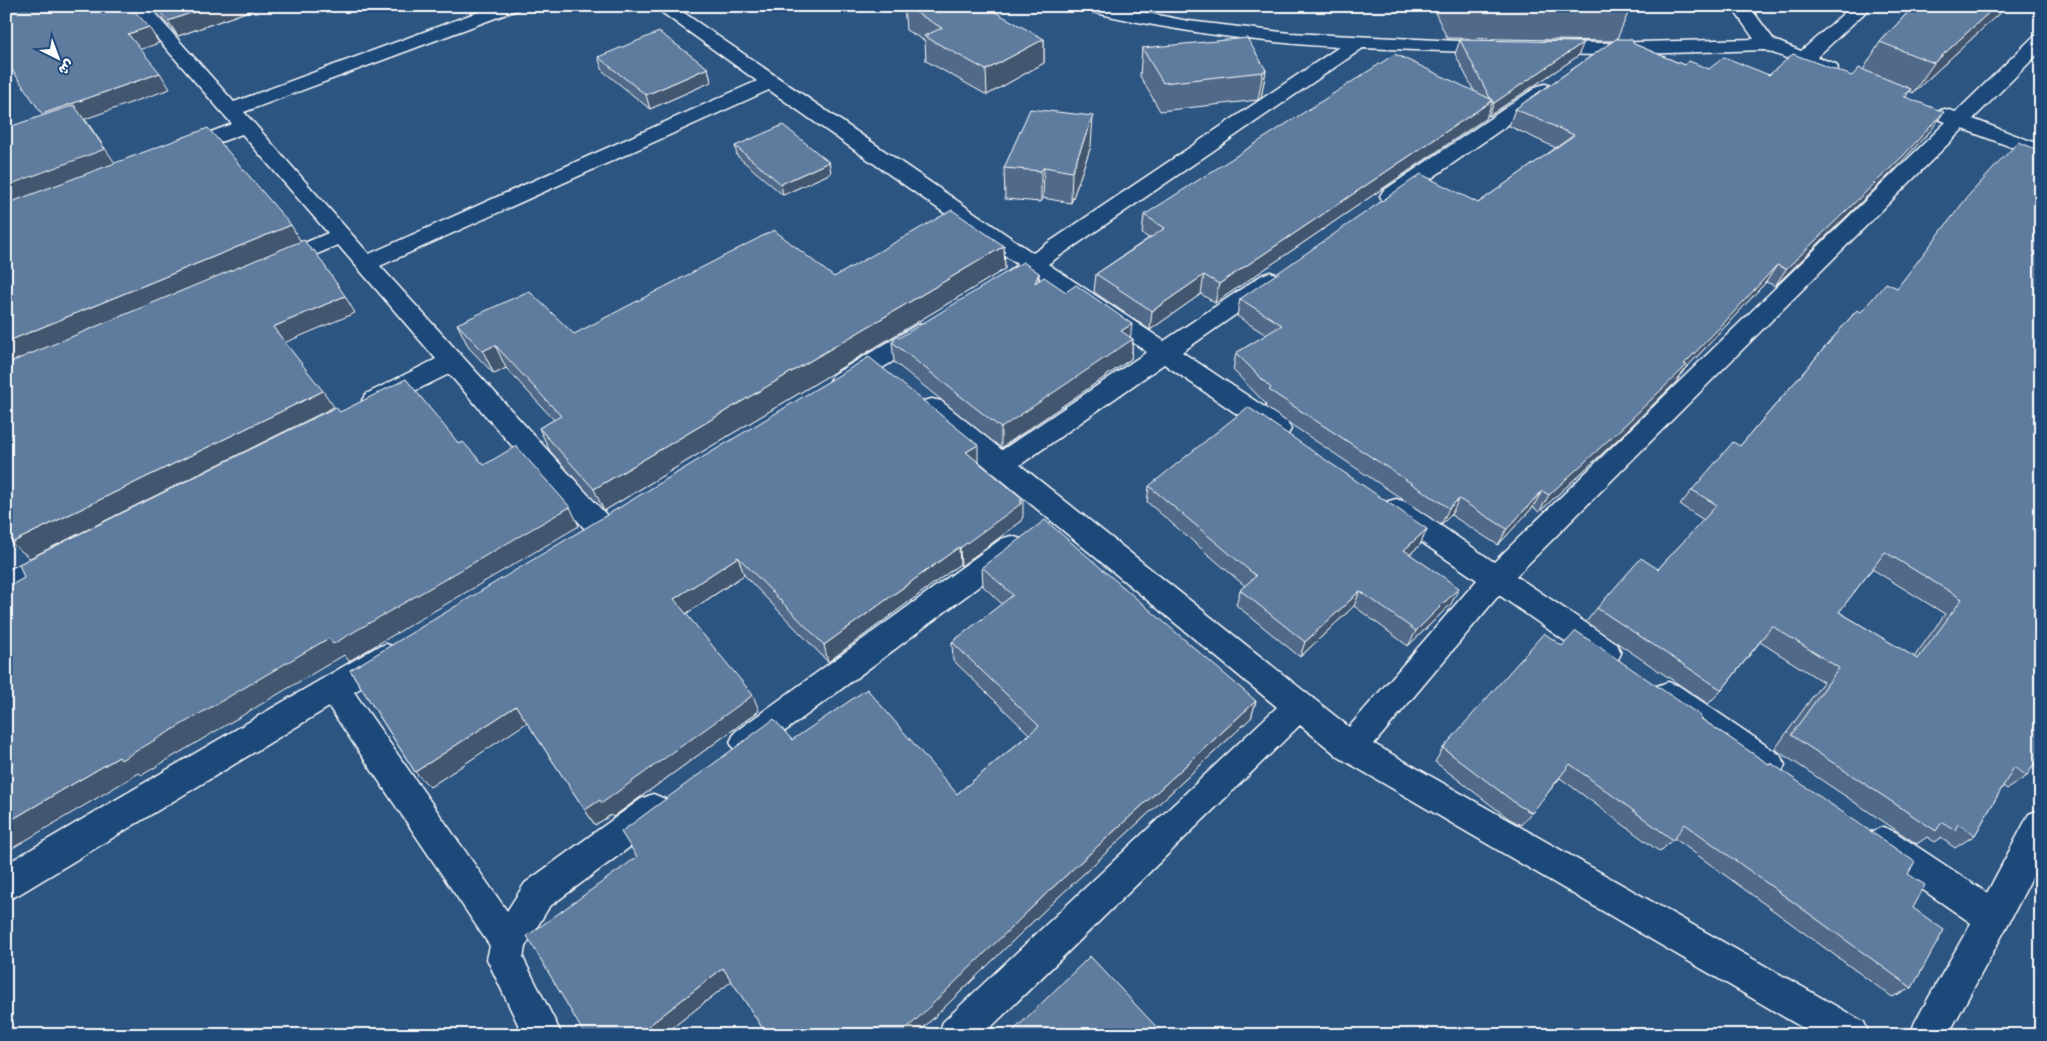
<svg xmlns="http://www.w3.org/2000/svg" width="2047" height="1041" font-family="Dekko,'Playpen Sans Arabic',sans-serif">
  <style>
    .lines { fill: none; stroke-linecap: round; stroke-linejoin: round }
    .minor-casing { stroke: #fff; stroke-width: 3 }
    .minor { fill: #1f4a7a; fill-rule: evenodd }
    .wall { fill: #516b89; stroke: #fff; fill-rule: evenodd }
    .shaded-wall { fill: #42576f; stroke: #fff }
    .building { fill: #5e7c9f; stroke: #fff; fill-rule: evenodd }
  </style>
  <rect width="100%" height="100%" fill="#2c5582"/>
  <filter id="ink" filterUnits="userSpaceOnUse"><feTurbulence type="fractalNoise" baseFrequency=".02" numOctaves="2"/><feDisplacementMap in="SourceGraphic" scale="10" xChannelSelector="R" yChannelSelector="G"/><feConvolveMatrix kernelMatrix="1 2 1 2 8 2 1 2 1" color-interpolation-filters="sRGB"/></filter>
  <g filter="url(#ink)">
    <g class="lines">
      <!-- minor casing -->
      <g class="minor-casing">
        <path id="minor" d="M129 6H148L234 102 494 6H520L517 10 244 112 369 254 757 81 653 6H674L1033 253 1339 47C1254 42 1171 31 1088 11L1082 10 1079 6H1112L1188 21 1290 33 1501 43 1503 47 1501 51 1494 53 1363 48 1048 264 1164 341 1262 275 1270 272 1278 275 1281 280 1278 285 1182 352 1287 422 1291 429 1287 436 1278 439 1269 436 1164 364 1020 465 1349 727 1477 580 1386 518 1382 510 1386 502 1396 499 1406 502 1494 562 1946 122 1938 119 1935 115 1938 111 1945 109 1956 112 2034 36 2041 35V51L1973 119 2041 145V158L1963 129 1516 576 1617 644 1621 653 1617 662 1606 666 1595 662 1499 595 1374 744 1864 1022 1869 1035H1815L1340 758 1300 725 983 1035H938L943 1022 1277 707 923 415 919 408 923 401 932 399 941 401 1002 450 1147 352 1033 274 1019 280 1011 278 1008 273 1017 264 769 90 380 266 611 520 615 528 611 536 601 539 591 536 449 374 384 406 375 409 366 406 362 400 366 394 436 359 338 245 285 268 277 270 269 268 266 263 269 258 328 233 242 134 188 154 181 156 174 154 171 150 174 146 232 124Z
          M1731 6H1749L1774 40 1801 51 1852 6H1872L1817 57 1836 64 1838 68 1836 72 1829 74 1765 50 1604 55 1544 54 1537 52 1535 48 1537 44 1544 42 1604 43 1754 39Z
          M1545 84 1552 86 1555 90 1552 94 1399 201 1391 203 1383 201 1380 196 1383 191 1538 86Z
          M925 323 933 325 937 331 933 337 851 387 842 390 833 387 830 381 833 375 917 325Z
          M1011 536 1021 539 1025 547 1021 555 757 752 746 756 735 752 730 742 735 732 1001 539Z
          M57 548 67 551 71 559 67 567 6 597V571Z
          M386 644 397 648 401 657 397 666 354 692 507 911 525 883 641 799 653 794 665 799 669 810 665 821 549 907 525 947 523 958 562 1035H523L487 959 490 946 329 707 18 895 6 900V864L375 648Z
          M1668 682 1679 686 1780 755 1785 765 1780 775 1769 780 1758 775 1657 706 1653 696 1657 686Z
          M2041 809V860L2005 930 1948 1035H1910L1915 1022 1971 923 1871 854 1866 843 1871 832 1883 827 1895 832 1987 893 2029 814Z"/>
      </g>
      <!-- minor -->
      <use href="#minor" class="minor"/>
    </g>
    <!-- wall -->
    <path class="wall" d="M151 6H263L178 36Z
      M904 6 1044 39V63L987 95 926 61 925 41 906 30Z
      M1432 6H1627L1629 11 1617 39 1634 44 1684 65 1709 69 1769 75 1852 76 1863 70 1880 42 1914 6H2007L1913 93 1909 91 1905 97 1932 129 1891 173 1775 286 1766 282 1711 342 1684 370 1676 382 1618 439 1539 512 1533 507 1498 545 1451 515 1441 525 1265 407 1266 404 1233 370 1236 353 1266 335 1237 316 1240 299 1478 203 1556 148 1509 126 1515 109 1613 41 1447 38Z
      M1460 40 1578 56 1489 116 1487 115 1486 118 1215 303 1201 294 1150 330 1094 292 1096 274 1149 238 1142 234 1144 215 1474 91 1455 54Z
      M1142 48 1266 70 1261 98 1258 100 1160 111 1140 76Z
      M598 57 708 68 711 82 650 109 603 71Z
      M735 146 829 162 831 173 783 195 737 156Z
      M1091 146 1071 203 1043 198 1041 202 1005 199 1004 168Z
      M1004 246 1005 269 604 511 550 451 539 428 554 420 506 368 494 374 469 348 457 324 574 334 834 277Z
      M1039 273V281L1133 339 1131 359 1001 448 894 362 892 342Z
      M1857 310 2027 776 2007 789 2003 786 1975 835 1955 848 1941 838 1935 842 1927 837 1917 844 1775 749 1823 682 1760 642 1722 690 1708 704 1586 622 1597 608 1658 569 1704 520 1680 505 1692 490 1740 446ZM1872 569 1945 614 1914 657 1839 612Z
      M978 462 1023 517 1022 518V521L961 566 960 564 828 662 744 575 686 614 759 711 613 817 611 815 595 825 527 722 430 787 415 772 350 670Z
      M1149 486 1427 529 1420 545 1410 554 1451 604 1408 646 1354 606 1300 657 1236 605 1240 590 1245 586 1147 502Z
      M982 567 1256 701 1251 718 1050 905 916 1035H767L732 981 663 1035H585L637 857 792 740 957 794 1029 734 953 660 952 642 1002 604 983 586Z
      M1562 646 1700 718 1769 765 1771 763 1908 874 1913 908 1912 988 1892 997 1674 838 1660 852 1560 778 1521 825 1508 818 1435 762 1443 748Z"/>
    <!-- shaded-wall -->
    <path class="shaded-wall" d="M210 6H263L178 36 168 21Z
      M476 6H488L477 10Z
      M1996 6H2007L1913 93 1934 63Z
      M149 27 159 43 139 50 128 34Z
      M1044 39V63L987 95 986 70Z
      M1584 42 1578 56 1489 116 1494 103Z
      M708 68 711 82 650 109 646 95Z
      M1266 70 1261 98 1258 100 1263 72Z
      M160 73 170 89 85 119 117 166 6 208V186L54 130 42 114Z
      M1911 89 1900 106 1903 96Z
      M1493 100 1486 118 1215 303 1219 284Z
      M1944 112 1932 129 1891 173 1775 286 1786 269Z
      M1093 116 1091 146 1071 203 1072 172Z
      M829 162 831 173 783 195 781 184Z
      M1044 167 1043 198 1041 202V171Z
      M291 225 301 242 6 365V342Z
      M1004 246 1005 269 604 511 594 489Z
      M1777 265 1766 282 1711 342 1684 370 1676 382 1618 439 1539 512 1549 495 1684 364Z
      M1039 273 1038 293 1035 283Z
      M1204 275 1201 294 1150 330 1152 311Z
      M345 296 355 313 284 343 273 327Z
      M1132 324 1130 341 1133 339 1131 359 1001 448V428L1121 331Z
      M495 345 506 368 494 374 483 351Z
      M323 391 334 407 30 558 11 543Z
      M978 445V463L966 452Z
      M1542 491 1533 507 1498 545 1507 529Z
      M1023 499V517L1022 518V521L961 566 960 548Z
      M1459 499 1451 515 1441 525 1449 508Z
      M570 507 579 526 349 661 344 655 142 775 139 773 6 852V823L119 757 329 638Z
      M1427 529 1420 545 1397 566 1404 550Z
      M959 547 960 564 828 662 824 645Z
      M738 557 744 575 681 617 674 599Z
      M1459 588 1451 604 1408 646 1416 631Z
      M1360 591 1354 606 1300 657 1305 642Z
      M753 695 759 711 613 817 611 815 595 825 585 810Z
      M1256 701 1251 718 1050 905 919 1032 916 1035H899L1050 890Z
      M516 706 528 722 430 787 415 772Z
      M723 968 732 981 663 1035H637Z"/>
    <!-- building -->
    <path class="building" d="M6 6H130L149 27 128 34 160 73 42 114 6 61Z
      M155 6H210L168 21Z
      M905 6H984L1044 39 986 70 924 36 942 28Z
      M1456 6H1627L1629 11 1457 8Z
      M1914 6H1996L1934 63 1880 42Z
      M659 32 708 68 646 95 598 57Z
      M1247 38 1266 70 1263 72 1163 83 1142 48Z
      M1616 39H1631L1634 44 1684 65 1689 61 1709 69 1724 57 1769 75 1793 54 1852 76 1859 68 1911 89 1903 96 1944 112 1903 156 1786 269 1777 265 1722 325 1684 364 1687 365 1628 422 1549 495 1542 491 1507 529 1459 499 1449 508 1269 390 1271 388 1236 353 1282 325 1240 299 1421 174 1478 203 1574 135 1515 109Z
      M1460 40 1584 42 1494 103 1492 102 1493 100 1490 98Z
      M1395 54 1493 100 1219 284 1204 275 1152 311 1096 274 1165 228 1144 215Z
      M74 105 105 149 6 186V128Z
      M1030 109 1093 116 1072 172 1044 167 1041 171 1004 168Z
      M783 125 829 162 781 184 735 146Z
      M208 128 291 225 6 342V204Z
      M2018 142 2041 151V752L2027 776 2014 767 1975 835 1958 824 1955 830 1942 822 1936 831 1791 735 1839 668 1772 626 1722 690 1597 608 1641 558 1658 569 1717 505 1692 490 1733 442 1740 446 1857 310 1861 312 1886 283 1897 288 1969 195ZM1885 552 1962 599 1918 659 1839 612Z
      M952 210 1004 246 594 489 539 428 561 416 495 345 483 351 457 324 529 291 574 334 774 230 834 277Z
      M304 240 312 251 314 250 345 296 273 327 323 391 11 543 6 530V364Z
      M1023 262 1039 273 1035 283 1044 277 1066 292 1076 285 1132 324 1121 331 1133 339 1001 428 892 342Z
      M869 357 978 445 966 452 1023 499 1020 501 1022 503 960 548 959 547 824 645 738 557 674 599 753 695 602 803 600 800 585 810 516 706 415 772 350 670Z
      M406 379 459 444 463 442 484 465 516 446 570 507 333 644 329 638 121 760 119 757 6 823V588L24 578 19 564 336 407 340 412Z
      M1248 407 1427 529 1404 550 1459 588 1416 631 1360 591 1305 642 1240 590 1256 576 1149 486Z
      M1045 520 1256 701 1050 890 916 1020 899 1035H767L723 968 637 1035H585L527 936 637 857 621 832 774 719 792 740 867 689 957 794 1039 726 952 642 1013 595 982 567Z
      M1576 631 1701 716 1700 718 1770 765 1771 763 1915 862 1908 874 1925 885 1913 908 1944 930 1912 988 1685 824 1673 840 1570 764 1532 813 1518 805 1443 748 1544 633 1562 646Z
      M1090 956 1164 1035H1009Z"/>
  </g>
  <!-- margin -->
  <rect width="2047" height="1041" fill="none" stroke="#1f4a7a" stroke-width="25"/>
  <rect x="12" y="12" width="2022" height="1016" fill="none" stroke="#fff" stroke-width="2" filter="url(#ink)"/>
  <!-- north arrow -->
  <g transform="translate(58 58) rotate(138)" stroke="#1f4a7a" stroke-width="4" paint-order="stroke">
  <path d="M0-4L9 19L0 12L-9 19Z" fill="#ffffff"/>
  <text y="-8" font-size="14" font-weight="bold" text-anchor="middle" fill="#ffffff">ش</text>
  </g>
</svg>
